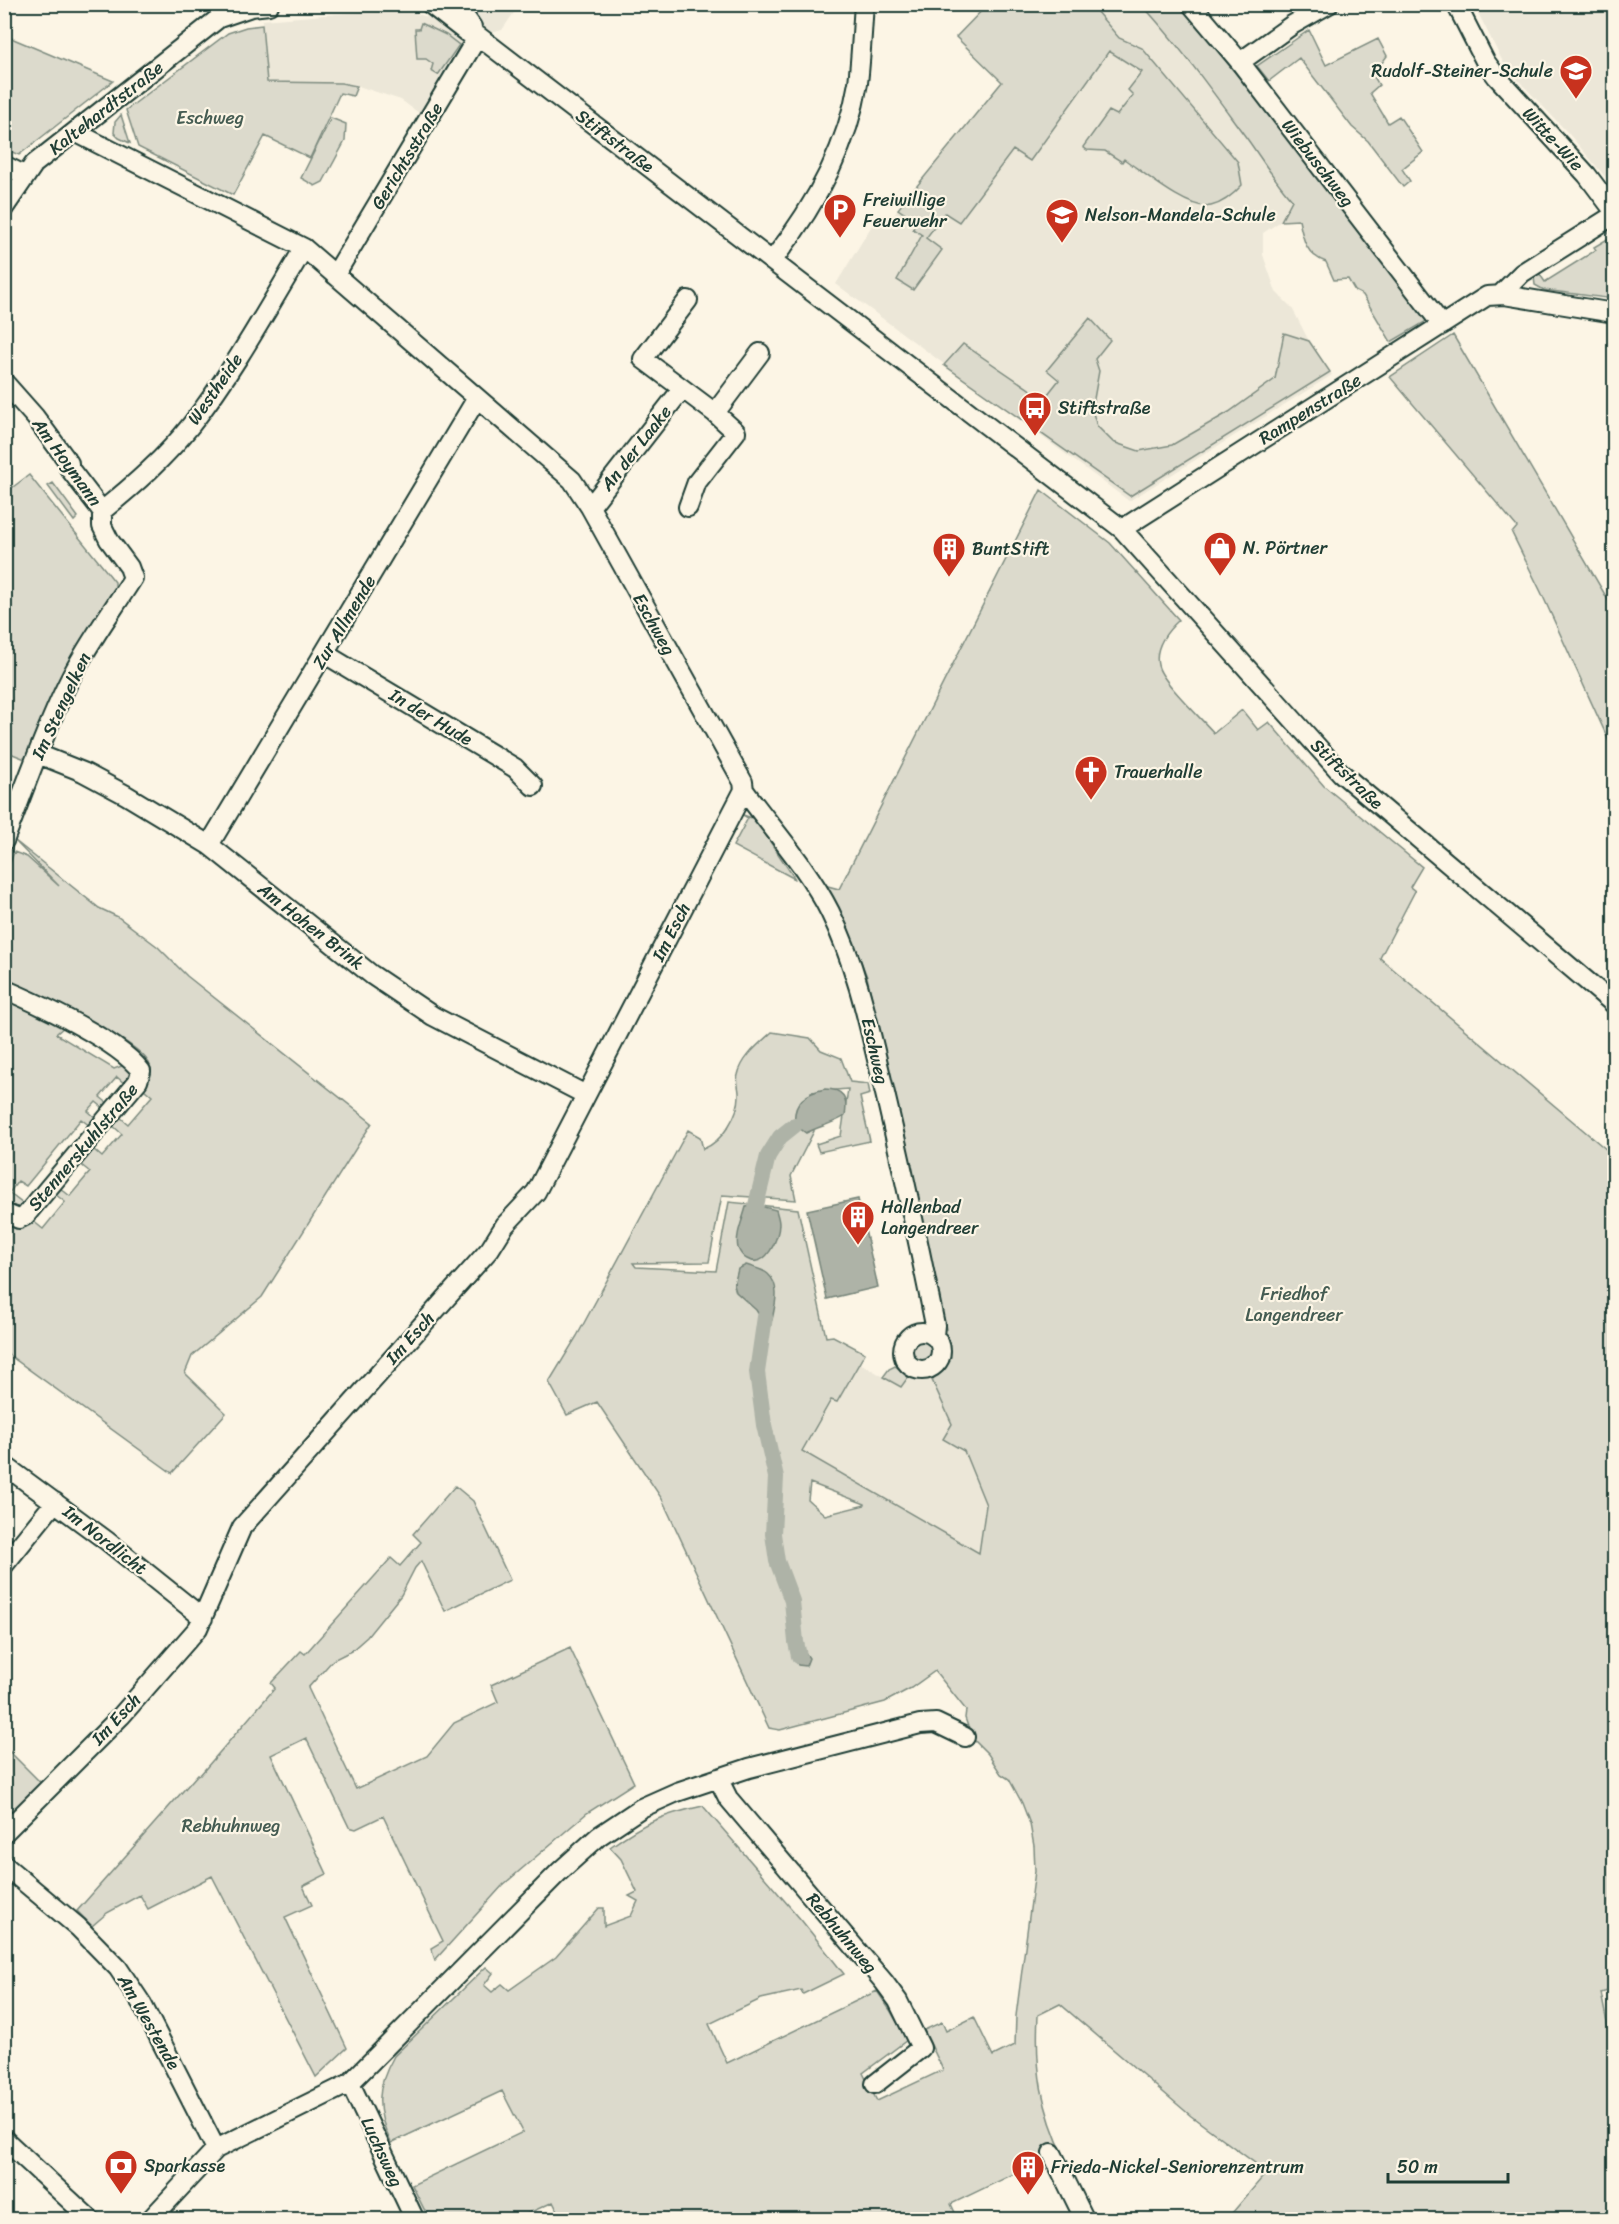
<svg xmlns="http://www.w3.org/2000/svg" width="1619" height="2224" font-family="Sriracha,sans-serif">
  <style>
    .built { fill: #ece7d8 }
    .green { fill: #dcdacc; stroke: #7e8c80; stroke-width: 1.5; fill-rule: evenodd }
    .water { fill: #aeb3a7; stroke: #758479; stroke-width: 1.5 }
    .lines { fill: none; stroke-linecap: round; stroke-linejoin: round }
    .canal { stroke: #aeb3a7; stroke-width: 16 }
    .minor-casing { stroke: #1f3d34; stroke-width: 22 }
    .minor { stroke: #fcf5e5; stroke-width: 18 }
    .labels { text-anchor: middle; dominant-baseline: central; stroke-width: 4.5; stroke-linejoin: round; paint-order: stroke }
    .poi-label { font-size: 18px; fill: #1f3d34; stroke: #fcf5e5; text-anchor: start }
    .street-label { font-size: 18px; fill: #1f3d34; stroke: #fcf5e5 }
    .park-label { font-size: 18px; fill: #455c52; stroke: #fcf5e5 }
  </style>
  <rect width="100%" height="100%" fill="#fcf5e5"/>
  <filter id="ink" filterUnits="userSpaceOnUse"><feTurbulence type="fractalNoise" baseFrequency=".0167" numOctaves="2"/><feDisplacementMap in="SourceGraphic" scale="12" xChannelSelector="R" yChannelSelector="G"/><feConvolveMatrix kernelMatrix="1 2 1 2 8 2 1 2 1" color-interpolation-filters="sRGB"/></filter>
  <g filter="url(#ink)">
    <!-- built -->
    <path class="built" d="M520 4 502 30 488 34 474 23 466 5Z
      M988 5H1142L1177 43 1261 159 1275 181 1292 200 1281 221 1263 233V255L1276 292 1292 308 1309 341 1332 375 1129 501 836 284 879 214 891 221 898 209 1002 82 956 37Z
      M1474 5H1614V190L1607 179 1569 134 1505 66Z
      M388 10 406 11 428 17 442 24 467 42 423 116 401 100 352 84 267 82 262 20Z
      M860 1363 901 1387 908 1377 920 1380H932L978 1482 986 1505 979 1553 802 1451 832 1400 837 1402Z"/>
    <!-- green -->
    <path class="green" d="M988 4 1033 5 1032 7 1039 9 1042 5H1091L1119 38 1142 48 1238 162 1242 185C1233 195 1224 203 1211 206 1189 211 1143 172 1124 159L1122 162 1105 151 1087 150 1083 147 1109 111 1117 115 1133 95 1128 90 1142 72 1109 51 1030 161 1013 150 959 222 945 213 926 238 942 250 913 290 897 280 922 235 913 229 917 222 898 209 1002 82 956 37Z
      M1142 5H1180L1313 168 1427 320 1425 322 1391 342 1363 295 1355 291 1348 279 1334 280 1326 262C1306 255 1303 240 1299 220L1281 221 1292 200C1275 181 1263 161 1248 140 1214 94 1181 47 1142 5Z
      M421 23 446 35 459 45 438 75 431 71 433 64 426 59H417L415 29H419Z
      M262 25 267 82 341 83 357 86 353 96 340 93 310 158 265 136 233 195 138 147 126 110 228 33 246 27Z
      M1309 30 1326 65 1378 39 1387 56 1373 75 1379 85 1370 93 1388 123 1399 116 1423 152 1402 169 1410 181 1403 187 1368 141 1352 127 1299 58 1269 81 1257 66Z
      M4 35 113 81 19 155 5 149Z
      M121 115 130 143 119 138 114 133 115 122Z
      M331 118 346 124 345 141 323 182 315 186 301 178Z
      M1612 228 1614 240V299L1544 290 1535 285 1534 277 1539 273 1545 282 1596 250 1594 247 1611 237 1607 231Z
      M1090 318 1110 340 1095 359 1099 371 1092 410 1097 426 1113 442 1139 451 1172 445 1229 412 1275 379 1284 333 1309 341 1330 372 1130 496 944 365 963 344 1044 399 1059 380 1047 370Z
      M1453 335 1614 610V748L1609 741 1541 592 1512 533 1517 527 1390 377Z
      M29 475 115 582V588L70 660 25 759 5 751V493Z
      M53 483 78 517 74 521 48 486Z
      M1041 490 1110 543 1179 620C1167 631 1154 647 1158 665 1161 681 1201 718 1214 733L1242 710 1258 730 1269 722 1324 786 1422 867 1410 887 1415 891 1380 958 1614 1156V1989L1601 1993 1614 2058V2219H1227L1267 2172 1191 2116 1060 2004 1038 2015C1035 2069 1041 2109 1065 2159L1031 2177 1026 2168 951 2204 958 2219 562 2220 553 2202 516 2219H429L412 2185 523 2132 502 2091 391 2143C375 2109 376 2088 394 2056L486 1967 493 1973 484 1985 492 1992 502 1984 509 1990 556 1957 599 1908H604V1926L631 1916 638 1901 629 1896 637 1892 621 1859 610 1847C645 1822 661 1815 703 1806L802 1921 844 1974 803 1994 801 1990 761 1999 709 2024 727 2063 877 1991 890 2010 907 2040 863 2073 877 2101 943 2070 924 2030 942 2022 946 2031 974 2017 993 2056 1015 2045 1016 2016 1035 1871 1034 1846 1030 1824 1022 1803 1009 1779 1001 1774 988 1754 972 1738 965 1718 966 1710 935 1671 911 1688 885 1702 780 1730 769 1728 662 1499 597 1402 567 1415 549 1382 577 1336 688 1130 700 1137 703 1149C722 1142 740 1114 739 1093 739 1088 736 1080 738 1075 742 1057 759 1044 772 1032L810 1038 821 1050 841 1058 850 1082 868 1084 870 1094 860 1097 870 1141 819 1152 816 1144 841 1136 848 1089 811 1092 814 1131 791 1176 796 1200 722 1195 709 1262 633 1263 636 1267 716 1271 729 1202 798 1209 826 1337 833 1336 865 1353 837 1402 831 1400 802 1451 979 1553 986 1505 964 1451 943 1439 952 1424 932 1380 948 1361 942 1329H946L867 977 851 936 824 885 839 889ZM810 1483 865 1504V1505L825 1515 808 1500Z
      M743 815 755 819 795 879 733 846 748 818Z
      M14 840 99 908 118 917 158 947 187 976 372 1123 262 1297 192 1356 185 1373 226 1413 172 1473 5 1352V1224L16 1229 27 1222 33 1221 43 1229 65 1202 55 1194 60 1188 70 1196 90 1172 80 1164 93 1149 102 1157 122 1134 113 1126 120 1117 128 1124 152 1096 144 1089C150 1080 154 1073 149 1063 136 1038 33 993 5 981V877L14 852 27 857 59 886Z
      M4 998 65 1026 56 1034 114 1069 127 1064 131 1073 126 1085 117 1077 100 1097 110 1105 106 1110 96 1102 88 1111 97 1119 91 1127 81 1119 26 1186 18 1181 9 1193 23 1204 17 1208 5 1202Z
      M913 1351a10 10 0 1 1 20 0a10 10 0 1 1-20 0Z
      M895 1366 909 1376 901 1387 883 1377 889 1369Z
      M455 1486 473 1501 510 1580 445 1611 421 1561 415 1568 401 1595 367 1637 351 1651 333 1660 308 1688 356 1789 427 1756 454 1723 498 1702 491 1685 570 1648 634 1783 587 1813 503 1885 435 1960 431 1948 443 1941 383 1816 356 1829 349 1827 306 1738 271 1755 327 1874 303 1886 312 1905 285 1917 347 2048 316 2077 212 1876 148 1909 140 1895 107 1913 92 1926 77 1911 198 1774 200 1775 275 1688 271 1683 301 1651 305 1654 391 1558 400 1566 421 1542 413 1534Z
      M5 1747 41 1783 5 1818Z"/>
    <!-- water -->
    <path class="water" d="M825 1089C844 1089 848 1098 845 1116 833 1124 819 1126 806 1133L795 1125C792 1104 805 1093 825 1089Z
      M858 1199 878 1287 827 1299 807 1210Z
      M756 1205 776 1210C777 1214 779 1219 779 1224 779 1238 766 1270 747 1259 743 1257 740 1253 738 1248 735 1235 743 1219 746 1207Z
      M746 1265C752 1267 763 1269 768 1274 781 1286 775 1305 772 1320L763 1321 756 1310 736 1292 734 1285 738 1269Z
      M796 1642 799 1643 809 1658 806 1666 798 1665C794 1657 791 1651 796 1642Z"/>
    <g class="lines">
      <!-- canal -->
      <path class="canal" d="M756 1205 768 1156 780 1137 795 1125
        M765 1317 757 1372 764 1425 776 1477 773 1534 777 1561 792 1601 796 1642 799 1656"/>
      <!-- minor casing -->
      <g class="minor-casing">
        <path id="minor" d="M430 4 466 32 478 36 1122 529 1341 773 1614 1004
          M456 4 472 27
          M1191 4 1240 62 1442 325
          M1456 4 1485 61 1497 77 1587 175 1614 211
          M1240 62 1292 25 1329 4
          M75 132 304 248 572 480 590 507 743 782 744 790C773 830 808 868 830 912 857 967 869 1026 883 1085 902 1165 919 1245 935 1325L934 1336
          M4 165 26 176
          M4 208 34 164 219 18 251 7 269 5
          M772 261C813 209 847 150 858 83 861 57 862 31 864 4
          M335 275 478 36
          M1500 295 1522 273 1614 215
          M4 382 35 417 69 463V468L102 511V526L109 540 129 567 133 578C111 613 86 646 68 683 43 734 25 788 4 841
          M715 413 760 353
          M590 507 682 389
          M688 507 697 482 736 432 715 413 643 359 688 300
          M102 511C134 485 165 458 191 425 234 370 268 308 304 248
          M1122 529 1487 296 1504 295 1614 313
          M325 654 515 768 533 786
          M38 754 83 772 126 795 209 845 372 975 433 1016 586 1095
          M209 845 477 398
          M4 989C41 1005 119 1041 141 1071L138 1081 25 1216 19 1219 4 1213
          M903 1351a19 19 0 1 1 38 0a19 19 0 1 1-38 0Z
          M4 1465 107 1541 203 1618
          M4 1565 55 1502
          M718 1778 728 1798 884 1982 898 2001 921 2048 875 2084
          M4 1833 121 1716 198 1628 242 1527 490 1249 505 1225 536 1192 744 790
          M4 1865 78 1927 118 1968 142 2004 216 2149
          M350 2083 415 2220
          M4 2139 91 2220
          M1052 2153 1085 2220
          M150 2220 216 2149 350 2083 559 1872 599 1836 641 1808 677 1792 749 1768 920 1724 936 1723 965 1737"/>
      </g>
      <!-- minor -->
      <use href="#minor" class="minor"/>
    </g>
  </g>
  <!-- icons -->
  <defs>
    <g id="school-pin" transform="scale(1.725)"><path d="M0 17L-7.5 6A9.5 9.5 0 1 1 7.5 6Z" fill="#c8321e" stroke="#fcf5e5"/><path d="M0-5L7-2L0 1L-7-2ZM-4 1L0 2.5L4 1V4Q0 6-4 4Z" fill="#fff"/></g>
    <g id="parking-pin" transform="scale(1.725)"><path d="M0 17L-7.5 6A9.5 9.5 0 1 1 7.5 6Z" fill="#c8321e" stroke="#fcf5e5"/><path d="M-3.5-5.5H1a3.5 3.5 0 0 1 0 7H-1V5.5H-3.5ZM-1-3.4V-.6H.8a1.4 1.4 0 0 0 0-2.8Z" fill="#fff"/></g>
    <g id="bus-pin" transform="scale(1.725)"><path d="M0 17L-7.5 6A9.5 9.5 0 1 1 7.5 6Z" fill="#c8321e" stroke="#fcf5e5"/><path d="M-5-6H5V4H4V6H2V4H-2V6H-4V4H-5ZM-3.5-4V0h7V-4ZM-3.5 1.2v1.5H-2V1.2ZM2 1.2v1.5H3.5V1.2Z" fill="#fff"/></g>
    <g id="shop-pin" transform="scale(1.725)"><path d="M0 17L-7.5 6A9.5 9.5 0 1 1 7.5 6Z" fill="#c8321e" stroke="#fcf5e5"/><path d="M-5-2.5h2.3a2.7 3.5 0 0 1 5.4 0H5L5.5 6h-11ZM-1.5-2.5h3a1.5 2.3 0 0 0-3 0Z" fill="#fff"/></g>
    <g id="building-pin" transform="scale(1.725)"><path d="M0 17L-7.5 6A9.5 9.5 0 1 1 7.5 6Z" fill="#c8321e" stroke="#fcf5e5"/><path d="M-4-6H4V6H1V3H-1V6H-4ZM-2.5-4.3h1.7v1.8h-1.7ZM.8-4.3h1.7v1.8H.8ZM-2.5-1h1.7V.8h-1.7ZM.8-1h1.7V.8H.8Z" fill="#fff"/></g>
    <g id="church-pin" transform="scale(1.725)"><path d="M0 17L-7.5 6A9.5 9.5 0 1 1 7.5 6Z" fill="#c8321e" stroke="#fcf5e5"/><path d="M-1.2-6h2.4v3.5h3.3v2.4h-3.3V6h-2.4V-.1h-3.3v-2.4h3.3Z" fill="#fff"/></g>
    <g id="bank-pin" transform="scale(1.725)"><path d="M0 17L-7.5 6A9.5 9.5 0 1 1 7.5 6Z" fill="#c8321e" stroke="#fcf5e5"/><path d="M-6-4H6V4H-6ZM0-2.3a2.3 2.3 0 1 0 0 4.6a2.3 2.3 0 1 0 0-4.6Z" fill="#fff"/></g>
  </defs>
  <g fill-rule="evenodd">
    <use href="#school-pin" x="1576" y="71"/>
    <use href="#parking-pin" x="840" y="210"/>
    <use href="#school-pin" x="1062" y="215"/>
    <use href="#bus-pin" x="1035" y="408"/>
    <use href="#shop-pin" x="1220" y="548"/>
    <use href="#building-pin" x="949" y="549"/>
    <use href="#church-pin" x="1091" y="772"/>
    <use href="#building-pin" x="858" y="1217"/>
    <use href="#bank-pin" x="121" y="2166"/>
    <use href="#building-pin" x="1028" y="2167"/>
  </g>
  <g class="labels">
    <!-- poi labels -->
    <g class="poi-label">
      <text x="1553" y="71" text-anchor="end">Rudolf-Steiner-Schule</text>
      <text x="863" y="200">Freiwillige<tspan x="863" dy="21">Feuerwehr</tspan></text>
      <text x="1085" y="215">Nelson-Mandela-Schule</text>
      <text x="1058" y="408">Stiftstraße</text>
      <text x="1243" y="548">N. Pörtner</text>
      <text x="972" y="549">BuntStift</text>
      <text x="1114" y="772">Trauerhalle</text>
      <text x="881" y="1207">Hallenbad<tspan x="881" dy="21">Langendreer</tspan></text>
      <text x="144" y="2166">Sparkasse</text>
      <text x="1051" y="2167">Frieda-Nickel-Seniorenzentrum</text>
    </g>
    <!-- street labels -->
    <g class="street-label">
      <text transform="translate(106 108) rotate(-38)">Kaltehardtstraße</text>
      <text transform="translate(1553 139) rotate(47)">Witte-Wie</text>
      <text transform="translate(615 141) rotate(37)">Stiftstraße</text>
      <text transform="translate(407 156) rotate(-59)">Gerichtsstraße</text>
      <text transform="translate(1318 163) rotate(52)">Wiebuschweg</text>
      <text transform="translate(215 389) rotate(-55)">Westheide</text>
      <text transform="translate(1310 409) rotate(-32)">Rampenstraße</text>
      <text transform="translate(636 448) rotate(-52)">An der Laake</text>
      <text transform="translate(67 462) rotate(54)">Am Hoymann</text>
      <text transform="translate(344 622) rotate(-59)">Zur Allmende</text>
      <text transform="translate(654 624) rotate(61)">Eschweg</text>
      <text transform="translate(61 706) rotate(-65)">Im Stengelken</text>
      <text transform="translate(431 717) rotate(31)">In der Hude</text>
      <text transform="translate(1347 774) rotate(44)">Stiftstraße</text>
      <text transform="translate(311 926) rotate(38)">Am Hohen Brink</text>
      <text transform="translate(671 932) rotate(-63)">Im Esch</text>
      <text transform="translate(875 1051) rotate(77)">Eschweg</text>
      <text transform="translate(83 1147) rotate(-50)">Stennerskuhlstraße</text>
      <text transform="translate(410 1338) rotate(-48)">Im Esch</text>
      <text transform="translate(105 1540) rotate(38)">Im Nordlicht</text>
      <text transform="translate(116 1719) rotate(-47)">Im Esch</text>
      <text transform="translate(842 1933) rotate(50)">Rebhuhnweg</text>
      <text transform="translate(149 2022) rotate(60)">Am Westende</text>
      <text transform="translate(382 2152) rotate(65)">Luchsweg</text>
    </g>
    <!-- park labels -->
    <g class="park-label">
      <text x="210" y="118">Eschweg</text>
      <text x="1294" y="1294">Friedhof<tspan x="1294" dy="21">Langendreer</tspan></text>
      <text x="231" y="1826">Rebhuhnweg</text>
    </g>
  </g>
  <!-- margin -->
  <rect width="1619" height="2224" fill="none" stroke="#fcf5e5" stroke-width="24"/>
  <rect x="12" y="12" width="1595" height="2200" fill="none" stroke="#1f3d34" stroke-width="2" filter="url(#ink)"/>
  <!-- scale -->
  <path d="M1388 2173v9h120v-9" fill="none" stroke="#1f3d34" stroke-width="3"/>
  <text x="1397" y="2173" font-size="18" fill="#1f3d34" stroke="#fcf5e5" stroke-width="4.5" paint-order="stroke">50 m</text>
</svg>
